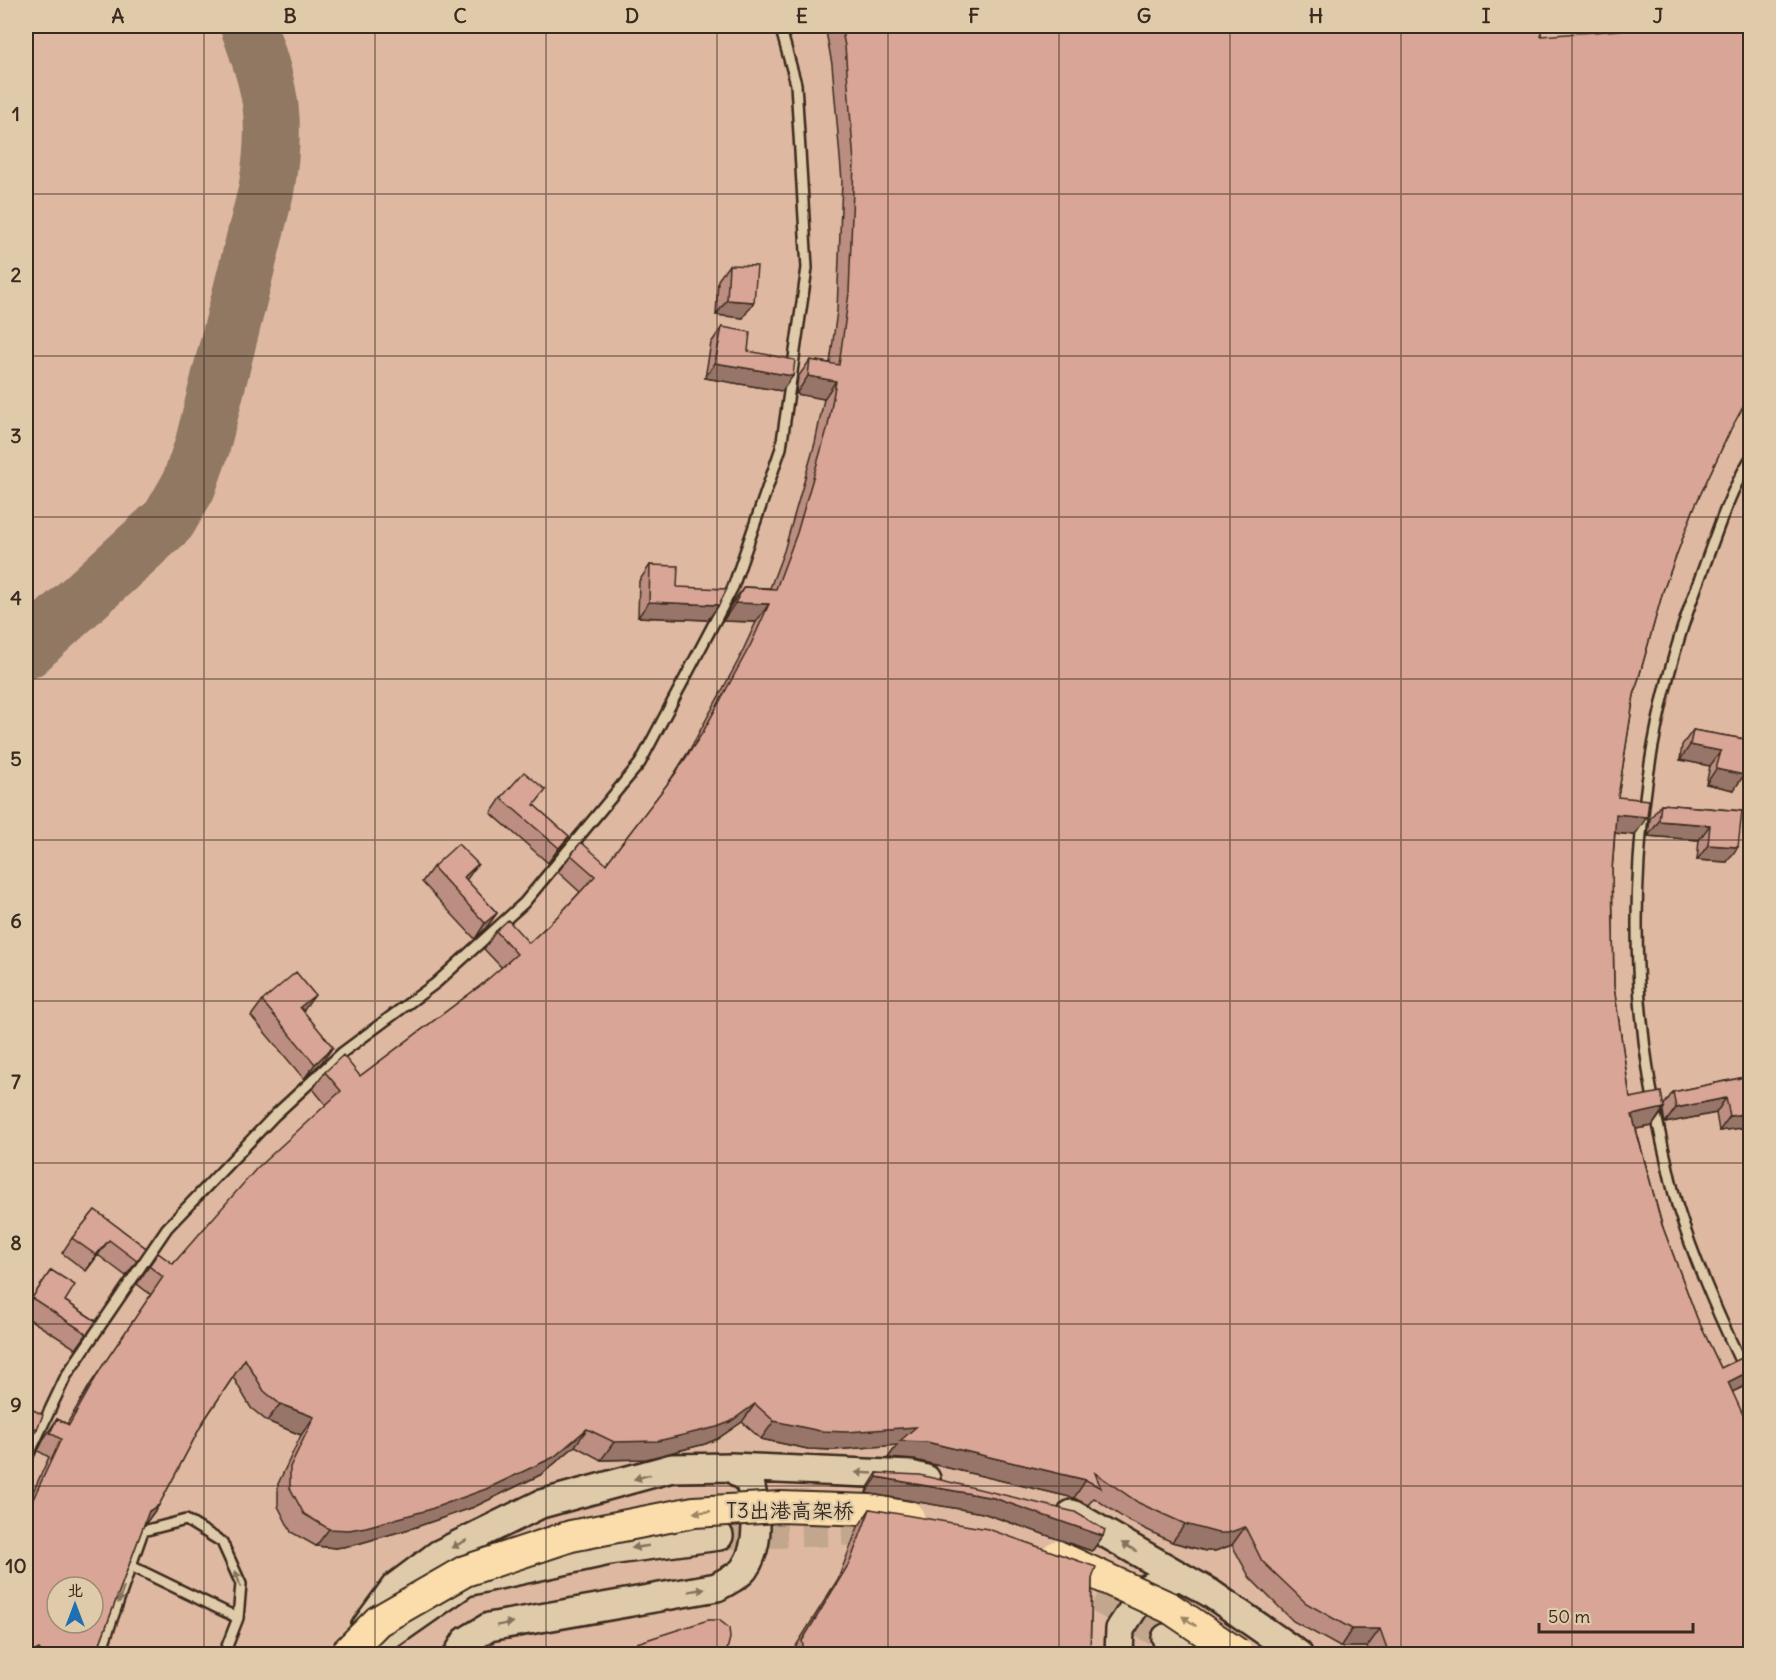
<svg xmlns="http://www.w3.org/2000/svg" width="1776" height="1680" font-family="Delius,'LXGW WenKai TC',sans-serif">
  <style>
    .built { fill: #deb8a0; fill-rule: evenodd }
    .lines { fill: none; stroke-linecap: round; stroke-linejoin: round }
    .taxiway { stroke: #907864; stroke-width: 56 }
    .secondary-tunnel { stroke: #c2a68d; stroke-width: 27; stroke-dasharray: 27 14; stroke-linecap: butt }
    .lane-casing { stroke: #3b2a1e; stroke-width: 14 }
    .secondary-casing { stroke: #3b2a1e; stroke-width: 32 }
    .lane { stroke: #dfcbaa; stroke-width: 9 }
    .secondary { stroke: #dfcbaa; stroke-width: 27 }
    .primary-bridge-casing { stroke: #3b2a1e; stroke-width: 34; stroke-linecap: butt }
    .primary-bridge { stroke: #faddab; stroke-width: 30 }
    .wall { fill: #bb8e81; stroke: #3b2a1e; stroke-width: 1.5 }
    .shaded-wall { fill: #987469; stroke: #3b2a1e; stroke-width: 1.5 }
    .building { fill: #d9a596; stroke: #3b2a1e; stroke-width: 1.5; fill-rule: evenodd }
    .oneway { fill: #85725d }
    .oneway2 { fill: #9a8464 }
    .grid { fill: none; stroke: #3b2a1e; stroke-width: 1.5; stroke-opacity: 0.55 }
    .labels { text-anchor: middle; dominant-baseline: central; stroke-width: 4.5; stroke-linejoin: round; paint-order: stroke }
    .street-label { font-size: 21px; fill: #3b2a1e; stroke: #dfcbaa }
    .neatline { fill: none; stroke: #3b2a1e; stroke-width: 2 }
    .grid-label { font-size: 20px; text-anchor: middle; font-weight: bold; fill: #3b2a1e }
  </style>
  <rect width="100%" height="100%" fill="#e4c5a9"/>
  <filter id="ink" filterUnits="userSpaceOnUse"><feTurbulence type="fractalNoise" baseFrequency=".0167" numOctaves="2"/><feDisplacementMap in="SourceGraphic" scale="12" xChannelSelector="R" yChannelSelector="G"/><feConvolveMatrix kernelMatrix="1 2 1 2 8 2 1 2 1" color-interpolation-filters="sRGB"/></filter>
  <g filter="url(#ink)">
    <!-- built -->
    <path class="built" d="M26 26H1750V1654H26ZM57 1587H93V1623H57Z"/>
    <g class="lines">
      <!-- taxiway -->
      <path class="taxiway" d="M26 651 169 520 188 487 202 447 266 191C278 122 272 90 248 26"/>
      <!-- secondary-tunnel -->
      <path class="secondary-tunnel" d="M719 1536 851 1532 892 1538
        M1060 1578 1166 1638"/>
      <!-- lane casing -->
      <g class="lane-casing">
        <path id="lane" d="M1750 459C1727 497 1714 541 1698 583 1631 762 1619 961 1663 1147 1668 1167 1672 1189 1678 1208 1697 1268 1723 1325 1750 1382
          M26 1460 66 1376 167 1228 275 1115 343 1052 436 983 524 903 640 763 733 587 781 448 807 268 796 84 780 26
          M131 1566 238 1618
          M103 1648 116 1654
          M100 1654 143 1531 186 1520 222 1542 241 1584 238 1618 224 1654"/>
      </g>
      <!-- secondary casing -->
      <g class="secondary-casing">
        <path id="secondary" d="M731 1467 911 1475 926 1479
          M1072 1514 1180 1576
          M365 1628 395 1587 439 1554 541 1504 672 1468 731 1467 750 1482C756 1510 762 1543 744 1569 739 1576 725 1582 717 1587L489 1627 466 1641 458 1654
          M1166 1638 1187 1654
          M363 1654 466 1582 609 1551 719 1536
          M1119 1654 1120 1629 1147 1588 1180 1576 1210 1593 1298 1654"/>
      </g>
      <!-- lane -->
      <use href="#lane" class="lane"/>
      <!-- secondary -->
      <use href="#secondary" class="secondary"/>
      <!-- primary-bridge casing -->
      <g class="primary-bridge-casing">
        <path id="primary-bridge" d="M1057 1556 1170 1608 1238 1654
          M345 1654 378 1621 465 1571 571 1536 694 1512 780 1507 870 1510 909 1517"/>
      </g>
      <!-- primary-bridge -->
      <use href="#primary-bridge" class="primary-bridge"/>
    </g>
    <!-- wall -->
    <path class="wall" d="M825 26H1430L1493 33V26H1541V36L1730 431 1694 508 1663 591 1634 695 1618 797 1635 835 1615 833 1612 870 1614 987 1630 1098 1664 1105 1673 1092 1750 1076V1123L1748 1127 1719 1131 1716 1113 1665 1123 1663 1111 1652 1126 1636 1129 1662 1225 1697 1318 1721 1368 1750 1355V1378L1745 1386 1732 1392 1750 1654H1370L1367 1647H1340L1293 1621 1250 1578 1232 1545 1215 1551H1206L1172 1542 1127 1520 1094 1498 1088 1505 1074 1498 915 1460 888 1458 897 1445 834 1450 808 1449 761 1439 742 1422 717 1439 705 1444 646 1459 601 1460 575 1446 542 1474 474 1507 416 1527 354 1545 336 1548 316 1546 291 1532 278 1506V1484L301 1435 267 1421 251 1408 233 1377 203 1422 159 1505 146 1523 144 1524 96 1654H26V1507L49 1457 38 1451 45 1437 57 1419 67 1424 91 1383 151 1295 137 1284 158 1253 173 1264 326 1105 313 1089 325 1072 360 1076 480 986 502 968 484 949 496 931 529 943 560 914 580 892 558 872 571 855 606 864 669 782 690 749 738 661 756 622 723 621 731 605 744 587 770 588 784 551 815 443 824 399 796 394 798 377 810 360 830 363 837 311 842 181 832 64Z
      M729 265 743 318 716 315 718 280Z
      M722 327 748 351 782 391 705 378 711 343Z
      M650 565 677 587 719 605 708 620 638 617 639 581Z
      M1693 730 1750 740 1734 790 1706 784 1710 766 1680 760 1682 745Z
      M501 798 535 806 569 836 548 863 491 813Z
      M1661 804 1742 811 1727 862 1697 860 1699 840 1648 836 1650 819Z
      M433 867 466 880 497 913 486 928 475 939 422 882Z
      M262 1001 304 1010 303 1011 322 1062 304 1079 251 1016Z
      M95 1210 146 1248 126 1276 98 1255 86 1271 62 1253 72 1238Z
      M51 1270 65 1301 96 1321 76 1349 26 1317V1307Z
      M26 1406 37 1429 26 1445Z
      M877 1473 1103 1536 1092 1551 983 1513 866 1493 867 1489Z
      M870 1509 1092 1579 1090 1654H791L838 1579 858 1527Z"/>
    <!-- shaded-wall -->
    <path class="shaded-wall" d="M727 300 754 302 743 318 716 315Z
      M715 363 793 376 782 391 705 378Z
      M808 376 836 381 824 399 796 394Z
      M649 602 719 605 708 620 638 617Z
      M735 603 769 604 756 622 723 621Z
      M1690 745 1721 751 1710 766 1680 760Z
      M1716 769 1744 775 1734 790 1706 784Z
      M1616 814 1647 817 1635 835 1604 832Z
      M1659 821 1710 825 1699 840 1648 836Z
      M569 836 558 851 548 863 559 848Z
      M1708 845 1738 847 1727 862 1697 860Z
      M478 864 467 879 455 890 464 877Z
      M497 913 486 928 475 939 485 923Z
      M315 995 304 1010 289 1023 300 1007Z
      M333 1047 322 1062 304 1079 315 1064Z
      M1726 1098 1716 1113 1665 1123 1676 1108Z
      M1664 1108 1652 1126 1620 1132 1632 1115Z
      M1750 1113V1123L1748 1127 1719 1131 1730 1116Z
      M109 1240 98 1255 86 1271 96 1255Z
      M1750 1371V1378L1745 1386 1716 1400 1728 1382Z
      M280 1404 314 1417 301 1435 267 1421Z
      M755 1404 742 1422 717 1439 705 1444 646 1459 601 1460 614 1442Z
      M774 1421 916 1427 927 1442 1086 1480 1074 1498 915 1460 888 1458 897 1445 834 1450 808 1449 761 1439Z
      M587 1429 575 1446 542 1474 474 1507 416 1527 354 1545 336 1548 316 1546 329 1529Z
      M877 1477 994 1498 1103 1536 1092 1551 983 1513 866 1493Z
      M159 1505 146 1523 137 1528 149 1511Z
      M1185 1524 1245 1527 1232 1545 1215 1551H1206L1172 1542Z
      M1352 1629H1380L1367 1647H1340Z"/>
    <!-- building -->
    <path class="building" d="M841 26H1430L1504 34 1505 26H1541V36L1632 29 1651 26H1750V394L1730 431 1694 508 1663 591 1634 695 1618 797 1649 800 1647 817 1616 814 1612 870 1614 987 1630 1098 1661 1092 1664 1108 1632 1115 1662 1225 1697 1318 1721 1368 1750 1354V1371L1728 1382 1749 1428H1750V1654H1389L1380 1629H1352L1306 1603 1262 1561 1245 1527 1228 1533H1218L1185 1524 1139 1503 1095 1473 1101 1488 1086 1480 927 1442 900 1441 916 1427 847 1432 820 1431 774 1421 755 1404 730 1422 717 1427 658 1441 614 1442 587 1429 554 1457 486 1489 428 1510 366 1527 349 1530 329 1529 304 1514 290 1488V1467L314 1417 280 1404 264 1391 245 1359 203 1422 159 1505 149 1511 96 1654H43L39 1649 30 1654H26V1508L28 1510 61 1439 50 1433 57 1419 69 1425 103 1365 163 1277 149 1266 158 1253 173 1264 257 1168 341 1091 325 1072 343 1055 360 1076 480 986 517 954 496 931 508 920 529 943 560 914 595 876 571 855 581 842 606 864 675 774 703 732 751 644 769 604 735 603 744 587 776 589 797 533 828 426 836 381 808 376 810 360 839 365 849 293 854 163 845 46ZM57 1587H93V1623H57Z
      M729 265 757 266 754 302 727 300Z
      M722 327 750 332 748 351 795 360 793 376 715 363Z
      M650 565 678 566 677 587 727 589 719 605 649 602Z
      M1693 730 1750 740V746L1744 775 1716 769 1721 751 1690 745Z
      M524 772 546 790 534 805 569 836 559 848 501 798Z
      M1661 804 1742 811 1738 847 1708 845 1710 825 1659 821Z
      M458 844 478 864 464 877 497 913 485 923 433 867Z
      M296 972 315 995 300 1007 333 1047 315 1064 262 1001Z
      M1750 1076V1113L1730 1116 1726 1098 1676 1108 1673 1092Z
      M95 1210 146 1248 137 1261 109 1240 96 1255 72 1238Z
      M51 1270 75 1285 65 1301 96 1321 87 1334 32 1298Z
      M26 1406 43 1415 37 1429 26 1424Z
      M877 1473 920 1475 1075 1512 1105 1530 1103 1536 994 1498 877 1477Z
      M870 1509 988 1529 1096 1567 1092 1579 1090 1654H805L802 1641 850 1562Z
      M708 1620H719L729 1628 730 1638 726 1654H629L630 1651 637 1643Z"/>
    <!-- one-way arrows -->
    <defs><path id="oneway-solid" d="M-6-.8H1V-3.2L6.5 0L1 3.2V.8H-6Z" transform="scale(1.5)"/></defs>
    <g class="oneway">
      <use href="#oneway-solid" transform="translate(864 1473) rotate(-177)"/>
      <use href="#oneway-solid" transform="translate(642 1477) rotate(165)"/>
      <use href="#oneway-solid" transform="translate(459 1544) rotate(154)"/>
      <use href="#oneway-solid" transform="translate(640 1547) rotate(172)"/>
      <use href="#oneway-solid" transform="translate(1129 1547) rotate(-150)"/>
      <use href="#oneway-solid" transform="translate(238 1579) rotate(-108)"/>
      <use href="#oneway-solid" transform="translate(697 1590) rotate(-10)"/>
      <use href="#oneway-solid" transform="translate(121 1595) rotate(109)"/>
      <use href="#oneway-solid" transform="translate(505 1624) rotate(-10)"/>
    </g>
    <g class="oneway2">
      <use href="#oneway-solid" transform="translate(702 1512) rotate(175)"/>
      <use href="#oneway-solid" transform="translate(1189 1621) rotate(-145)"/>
    </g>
  </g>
  <!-- grid -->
  <path class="grid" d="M204 26V1654M375 26V1654M546 26V1654M717 26V1654M888 26V1654M1059 26V1654M1230 26V1654M1401 26V1654M1572 26V1654M26 194H1750M26 356H1750M26 517H1750M26 679H1750M26 840H1750M26 1001H1750M26 1163H1750M26 1324H1750M26 1486H1750"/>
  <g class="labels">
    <!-- street labels -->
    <g class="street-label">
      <text x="790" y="1510">T3出港高架桥</text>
    </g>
  </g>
  <!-- margin -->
  <rect width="1776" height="1680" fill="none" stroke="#dfcbaa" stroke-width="66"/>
  <!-- north arrow -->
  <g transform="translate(75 1605)"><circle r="28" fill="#dfcbaa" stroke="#9d8b72" stroke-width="1.5"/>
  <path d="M0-4.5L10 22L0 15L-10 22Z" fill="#1f6fb2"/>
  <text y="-9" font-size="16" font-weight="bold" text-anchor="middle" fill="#3b2a1e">北</text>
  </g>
  <!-- scale -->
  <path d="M1539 1623v9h154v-9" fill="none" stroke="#3b2a1e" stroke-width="3"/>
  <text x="1548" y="1623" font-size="18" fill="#3b2a1e" stroke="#dfcbaa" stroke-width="4.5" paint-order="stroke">50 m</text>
  <rect x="33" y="33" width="1710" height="1614" class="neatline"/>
  <g class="grid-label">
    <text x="118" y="23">A</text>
    <text x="290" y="23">B</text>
    <text x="460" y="23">C</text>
    <text x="632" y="23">D</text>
    <text x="802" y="23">E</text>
    <text x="974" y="23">F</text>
    <text x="1144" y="23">G</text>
    <text x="1316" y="23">H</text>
    <text x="1486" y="23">I</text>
    <text x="1658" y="23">J</text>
    <text x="16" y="121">1</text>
    <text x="16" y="282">2</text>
    <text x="16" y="443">3</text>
    <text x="16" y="605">4</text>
    <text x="16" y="766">5</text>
    <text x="16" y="928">6</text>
    <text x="16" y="1089">7</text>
    <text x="16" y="1250">8</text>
    <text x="16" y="1412">9</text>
    <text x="16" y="1573">10</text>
  </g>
</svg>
